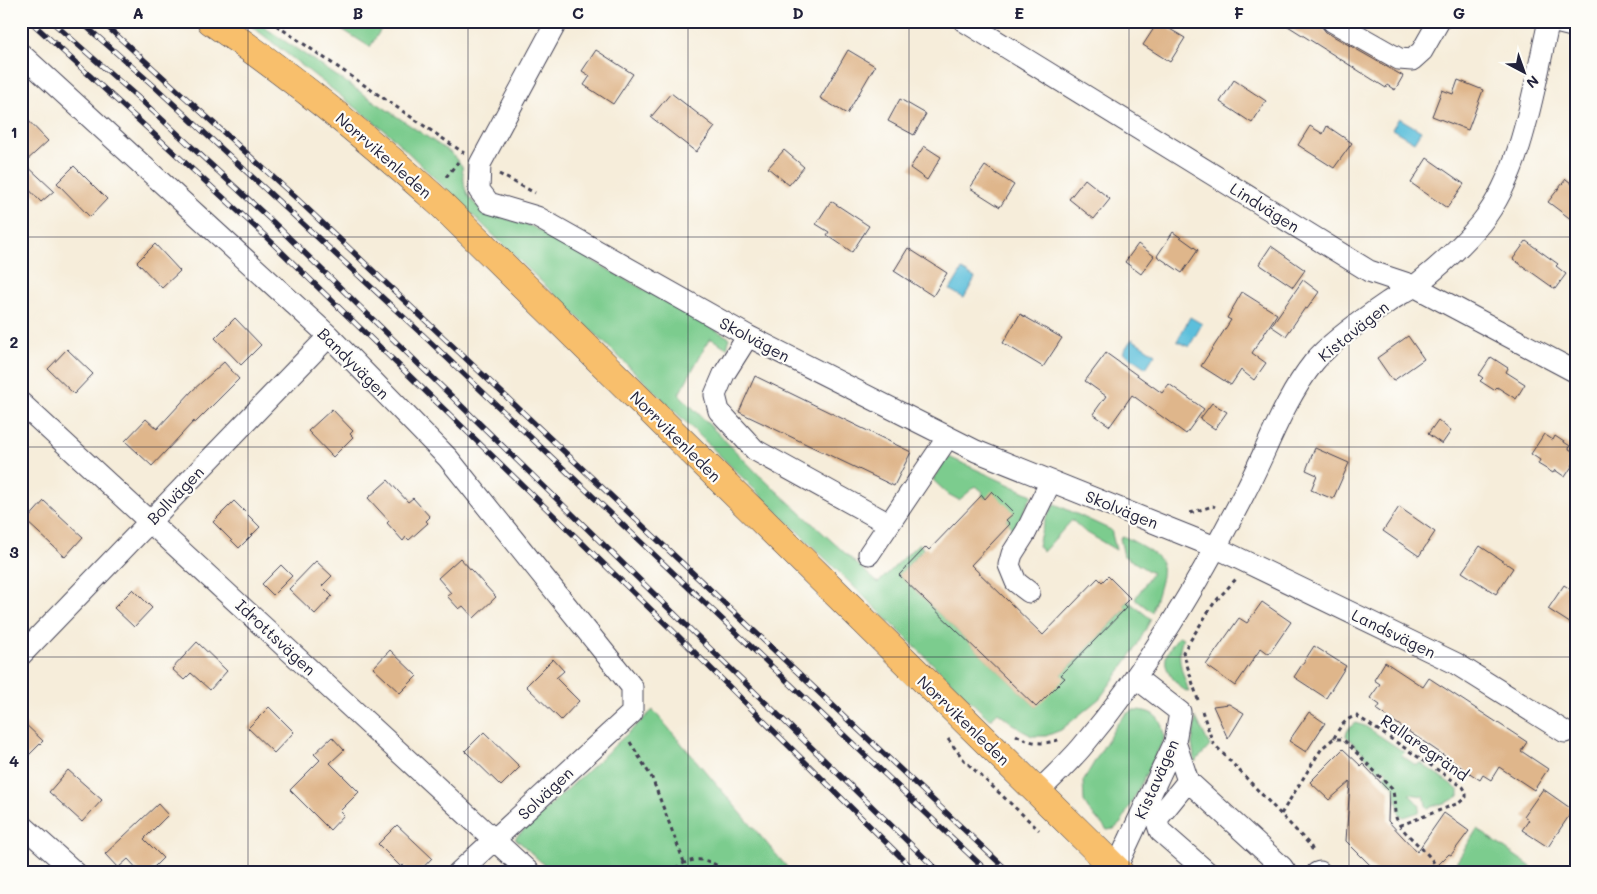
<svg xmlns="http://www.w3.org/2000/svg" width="1597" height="894" font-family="Mali,sans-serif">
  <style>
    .green { fill: #7bcc8e; stroke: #4e7764 }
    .water { fill: #5cbfdb; stroke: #3f708b }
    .building { fill: #dfb68b }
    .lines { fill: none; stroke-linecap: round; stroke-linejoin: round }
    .minor-casing { stroke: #424053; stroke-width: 23 }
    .major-casing { stroke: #424053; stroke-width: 29 }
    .path { stroke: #424053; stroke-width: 3; stroke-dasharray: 4 4; stroke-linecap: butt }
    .minor { stroke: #fff; stroke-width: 21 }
    .major { stroke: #f8bf6c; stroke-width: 28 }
    .rail-casing { stroke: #22223b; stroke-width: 5.5 }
    .rail { stroke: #fdfcf7; stroke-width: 4; stroke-dasharray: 11; stroke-linecap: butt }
    .grid { fill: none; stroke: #22223b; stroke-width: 1; stroke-opacity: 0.55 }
    .labels { text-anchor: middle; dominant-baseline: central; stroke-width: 4.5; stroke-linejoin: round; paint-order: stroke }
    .street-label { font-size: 16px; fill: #22223b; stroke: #fdfcf7 }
    .neatline { fill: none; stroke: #22223b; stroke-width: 2 }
    .grid-label { font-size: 16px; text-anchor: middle; font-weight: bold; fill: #22223b }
  </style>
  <rect width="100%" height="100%" fill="#fdfcf7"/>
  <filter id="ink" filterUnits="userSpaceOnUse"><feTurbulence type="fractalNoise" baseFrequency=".02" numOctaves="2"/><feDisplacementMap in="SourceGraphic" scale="10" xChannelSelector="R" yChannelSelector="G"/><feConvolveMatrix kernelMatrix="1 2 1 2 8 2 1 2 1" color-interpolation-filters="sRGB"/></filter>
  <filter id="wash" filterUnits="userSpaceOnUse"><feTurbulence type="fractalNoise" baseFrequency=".0096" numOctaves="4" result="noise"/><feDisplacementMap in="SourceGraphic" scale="20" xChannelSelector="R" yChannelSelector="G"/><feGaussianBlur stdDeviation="1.12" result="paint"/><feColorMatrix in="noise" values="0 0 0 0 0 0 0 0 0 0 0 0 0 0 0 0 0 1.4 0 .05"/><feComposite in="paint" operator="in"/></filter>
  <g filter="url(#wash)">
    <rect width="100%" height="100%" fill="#f6edda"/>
    <!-- green -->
    <path class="green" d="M245 21H255L451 153 462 166 465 188 469 197 479 208 491 214 531 226 730 338 727 348 710 338 679 394 759 475 878 583 919 543 923 549 899 575 1036 707 1061 675 1126 609 1123 605 1128 601 1151 619 1134 651 1100 698 1061 730 1046 736H1032L1021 730 998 712 990 720 650 387 388 133Z
      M329 21H386L370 47Z
      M949 457 1032 495 1014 531 1006 520 1013 513 992 492 985 499 982 495 983 492 976 486 959 500 948 494 933 480 944 461Z
      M1055 504 1111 530 1116 550 1084 531 1072 520 1043 552 1038 546C1041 530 1045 516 1055 504Z
      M1123 536C1172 561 1167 561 1152 612L1135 599 1152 573 1124 556 1120 538Z
      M1179 636 1183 638C1175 657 1183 673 1189 692 1183 690 1180 687 1176 682 1159 663 1165 653 1179 636Z
      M653 710 792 873H553L515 838Z
      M1134 710C1155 710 1163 719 1164 739L1121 823 1114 829 1107 830 1088 809 1084 801 1083 781 1117 724 1126 714Z
      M1196 718 1210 746 1195 762 1192 744Z
      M1355 723 1365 726 1404 752 1401 755 1417 766 1419 763 1422 764 1451 784 1459 791V796L1450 801 1428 808 1426 805 1424 796 1409 794 1420 806 1419 812 1404 817 1400 815 1394 787 1383 776 1387 772 1383 768 1379 771 1346 736 1348 729Z
      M1477 829 1540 873H1450Z"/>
    <!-- water -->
    <path class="water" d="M1399 118 1421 131 1414 142 1392 129Z
      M962 270 975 278 964 298 950 290Z
      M1190 317 1202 324 1189 347 1177 341Z
      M1132 339 1155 354 1146 368 1123 352Z"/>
    <g id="blocks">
      <!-- building -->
      <path class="building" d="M1280 21H1317L1326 32 1403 76 1395 90 1387 85 1386 88Z
        M1158 22 1185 38 1170 62 1143 45Z
        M596 50 633 74 613 104 584 85 590 76 582 71Z
        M848 50 875 66 847 114 820 98Z
        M1234 80 1266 101 1252 123 1220 102Z
        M1458 80 1483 90 1468 130 1432 116 1442 90 1453 94Z
        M671 93 715 127 696 152 651 117Z
        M900 99 926 114 914 135 888 121Z
        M21 113 48 141 24 163 54 191 41 202 21 181Z
        M1310 126 1323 134 1327 126 1352 143 1334 168 1298 145Z
        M924 146 941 157 927 180 910 168Z
        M784 150 804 167 789 185 768 168Z
        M1427 158 1464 184 1447 208 1411 183Z
        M74 166 107 199 90 217 57 183Z
        M985 166 1014 185 1000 207 970 188Z
        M1085 179 1110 199 1094 219 1069 199Z
        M1566 179 1576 187V223L1548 202Z
        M831 201 869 226 852 252 827 235 829 232 816 224Z
        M1173 232 1198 250 1182 273 1157 256Z
        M1526 241 1558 264 1556 266 1566 274 1555 289 1513 259Z
        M155 244 180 271 162 288 137 262Z
        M1138 244 1154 256 1141 274 1125 262Z
        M1271 246 1305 270 1293 287 1259 264Z
        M908 248 947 273 933 296 894 271Z
        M1303 280 1319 292 1307 309 1305 308 1286 336 1271 326Z
        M1242 292 1277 314 1252 353 1266 363 1254 380 1241 370 1231 385 1201 366 1231 320 1227 318Z
        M1020 314 1062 338 1043 367 1003 343Z
        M235 318 261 345 241 365 215 338Z
        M1408 336 1424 359 1393 381 1377 358Z
        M67 349 93 374 74 394 48 369Z
        M1106 353 1162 393 1169 384 1204 409 1186 434 1132 395 1110 426 1093 414 1106 396 1085 381Z
        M1491 357 1508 368 1506 372 1525 384 1516 399 1497 387 1494 390 1480 381 1483 378 1479 375Z
        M224 362 239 379 195 423 194 421 152 466 125 441 146 419 157 429 192 391Z
        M755 376 911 452 894 486 739 412Z
        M1212 403 1227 412 1215 429 1200 419Z
        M332 409 353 431 350 434 353 437 333 457 308 431Z
        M1438 420 1451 431 1442 444 1428 434Z
        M1544 434 1553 440 1555 436 1570 446 1569 449 1576 453V460L1565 477 1555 470 1553 473 1538 464 1540 460 1531 454Z
        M1315 448 1349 463 1333 499 1311 490 1317 475 1306 470Z
        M388 480 408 502 413 498 430 517 426 521 428 523 409 540 406 537 403 541 387 523 389 521 368 498Z
        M992 491 1014 513 1006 520 1010 524 971 565 1043 635 1098 578 1102 582 1108 576 1130 598 1123 605 1126 608 1061 675 1065 678 1036 707 899 575 926 547 929 550 982 495 985 499Z
        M44 501 83 537 65 557 26 521Z
        M234 501 260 527 239 548 213 522Z
        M1399 507 1435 532 1419 556 1383 531Z
        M1480 546 1513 568 1496 594 1462 572Z
        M460 558 496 597 474 618 463 606 459 609 447 596 451 593 438 578Z
        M316 561 332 576 322 586 332 596 315 614 289 589Z
        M281 565 292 576 273 595 262 584Z
        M1564 585 1576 593V627L1548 609Z
        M133 589 152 608 134 627 114 608Z
        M1262 602 1291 622 1269 654 1261 648 1235 686 1206 665 1239 618 1247 623Z
        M197 642 227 671 210 690 191 673 184 680 172 669Z
        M1314 646 1346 666 1326 698 1294 677Z
        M390 650 417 676 400 693 373 668Z
        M553 659 564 671 556 678 579 701 561 720 526 686Z
        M1385 662 1423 687 1429 678 1527 742 1521 751 1548 769 1534 790 1499 767 1491 780 1483 775 1480 780 1377 710 1380 705 1370 698 1380 684 1374 680Z
        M1229 704 1244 713 1228 739 1213 706Z
        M269 707 294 732 274 753 248 728Z
        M1309 712 1325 723 1306 752 1289 741Z
        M21 720 43 741 21 763Z
        M484 732 520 767 501 786 465 751Z
        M332 737 344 750 330 763 359 792 340 811 344 815 330 830 290 790 320 760 314 754Z
        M1343 749 1361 766 1363 764 1389 791 1388 821 1417 852 1444 813 1469 831 1451 855 1449 854 1430 873H1378L1346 841 1350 782 1329 800 1310 782Z
        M68 770 102 800 82 822 49 792Z
        M1543 789 1573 810 1548 847 1522 830 1529 820 1524 816Z
        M158 804 168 815 144 839 163 858 148 873H141L128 859 118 868 105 854Z
        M397 825 432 858 418 873H411L403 865 401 867 378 844Z"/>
    </g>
  </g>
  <g filter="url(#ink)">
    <use href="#blocks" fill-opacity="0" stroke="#424053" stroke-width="1"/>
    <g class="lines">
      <!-- minor casing -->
      <g class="minor-casing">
        <path id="minor" d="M557 21 480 164 479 190 489 203 537 217 748 336 976 451 1215 547 1455 663 1565 732
          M964 21 1369 271 1414 286 1576 372
          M1332 21 1399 59 1412 60 1422 51 1439 21
          M1552 21 1576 27
          M21 54 329 336 448 458 632 687V713L458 873
          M748 336 724 374 715 395 719 411 755 450 889 524
          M21 403 530 873
          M869 554 948 437
          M1029 592 1016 582 1009 565 1012 554 1026 532 1051 481
          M21 655 329 336
          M1175 742 1188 781 1282 867 1286 873
          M1188 781 1158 818V825L1160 831 1208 873
          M1038 792C1053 777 1068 763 1081 748 1147 670 1199 582 1245 492 1268 448 1283 401 1314 362 1330 342 1366 317 1388 302 1397 296 1407 291 1416 285 1440 266 1462 246 1481 223 1523 171 1534 85 1549 21
          M21 824 76 873
          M1116 868 1175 742 1180 712 1136 678
          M1317 873 1320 872"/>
      </g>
      <!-- major casing -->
      <g class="major-casing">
        <path id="major" d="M211 21C293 77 369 139 442 205L1120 873"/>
      </g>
      <!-- path -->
      <path class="path" d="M270 21 464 153
        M499 174 535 193
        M446 177 458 162
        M1190 513 1213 506 1215 507
        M1198 700 1183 652 1214 603 1236 579
        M1202 711 1213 743 1310 845 1314 853
        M1016 735C1030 743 1044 746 1060 739
        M1334 738C1339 728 1345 718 1357 716L1463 787 1466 792V797L1459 803 1401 825
        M948 739 964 760 1039 830
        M630 742 652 778 684 862
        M1281 814 1322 748 1333 739H1343L1392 789C1396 799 1393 811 1397 820 1405 838 1435 854 1438 873
        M669 873C688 857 707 854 726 873"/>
      <!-- minor -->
      <use href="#minor" class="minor"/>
      <!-- major -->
      <use href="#major" class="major"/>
      <!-- rail casing -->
      <g class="rail-casing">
        <path id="rail" d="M30 21 262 233 672 630 917 873
          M51 21 142 101 273 222 940 873
          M80 21 154 86 424 336 989 873
          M101 21 295 197 1010 873"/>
      </g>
      <!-- rail -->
      <use href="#rail" class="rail"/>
    </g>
  </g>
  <!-- grid -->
  <path class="grid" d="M248 21V873M468 21V873M688 21V873M909 21V873M1129 21V873M1349 21V873M21 237H1576M21 447H1576M21 657H1576"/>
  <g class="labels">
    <!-- street labels -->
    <g class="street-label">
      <text transform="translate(384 155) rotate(41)">Norrvikenleden</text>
      <text transform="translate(1265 207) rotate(32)">Lindvägen</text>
      <text transform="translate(1353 331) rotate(-39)">Kistavägen</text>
      <text transform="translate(755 339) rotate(28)">Skolvägen</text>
      <text transform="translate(354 363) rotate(45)">Bandyvägen</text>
      <text transform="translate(676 436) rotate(45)">Norrvikenleden</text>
      <text transform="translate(175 495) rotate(-46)">Bollvägen</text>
      <text transform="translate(1122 509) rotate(22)">Skolvägen</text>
      <text transform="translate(1394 633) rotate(26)">Landsvägen</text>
      <text transform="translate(276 637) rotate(43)">Idrottsvägen</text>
      <text transform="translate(964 720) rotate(44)">Norrvikenleden</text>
      <text transform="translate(1425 747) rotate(35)">Rallaregränd</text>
      <text transform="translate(1156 779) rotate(-66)">Kistavägen</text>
      <text transform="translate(545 793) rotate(-43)">Solvägen</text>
    </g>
  </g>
  <!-- margin -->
  <rect width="1597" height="894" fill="none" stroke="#fdfcf7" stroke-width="55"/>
  <!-- north arrow -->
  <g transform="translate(1524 72) rotate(139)" stroke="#fdfcf7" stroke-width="4" paint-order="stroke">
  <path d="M0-4L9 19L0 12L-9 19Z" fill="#22223b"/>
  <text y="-8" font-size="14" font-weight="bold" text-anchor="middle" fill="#22223b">N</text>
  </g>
  <rect x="28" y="28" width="1542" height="838" class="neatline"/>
  <g class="grid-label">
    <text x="138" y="19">A</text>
    <text x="358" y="19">B</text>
    <text x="578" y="19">C</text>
    <text x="798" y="19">D</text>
    <text x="1019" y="19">E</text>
    <text x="1239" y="19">F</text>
    <text x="1459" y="19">G</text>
    <text x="14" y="138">1</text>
    <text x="14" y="348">2</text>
    <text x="14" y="558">3</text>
    <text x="14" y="767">4</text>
  </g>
</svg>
